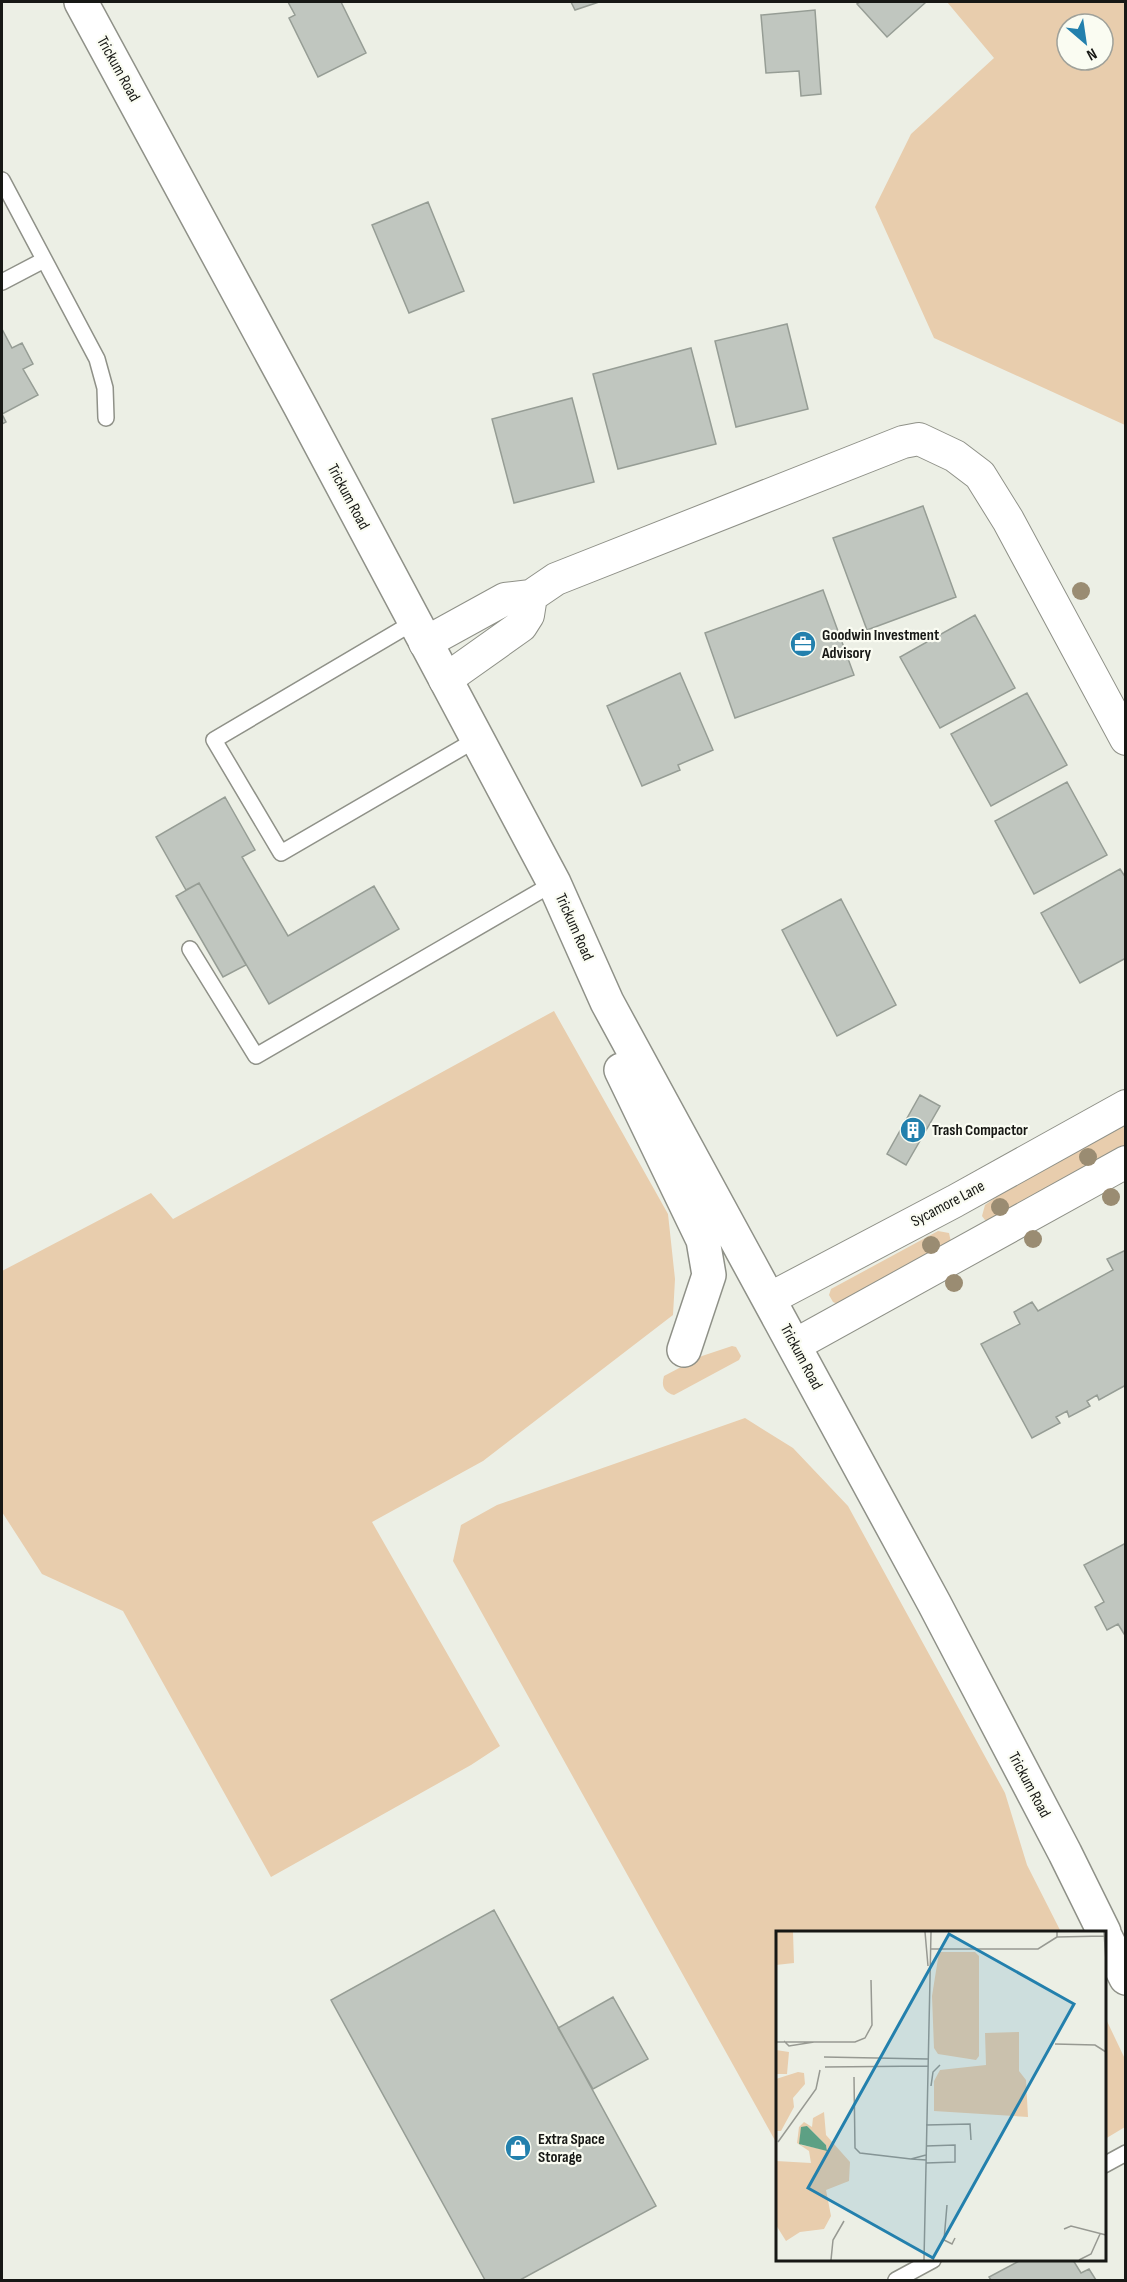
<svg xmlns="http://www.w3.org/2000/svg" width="1127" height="2282" font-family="'Sofia Sans Condensed',sans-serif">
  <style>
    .green { fill: #e8cdad; fill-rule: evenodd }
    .building { fill: #c0c6bf; stroke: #969d95; stroke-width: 1.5 }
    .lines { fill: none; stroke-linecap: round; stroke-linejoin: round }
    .service-casing { stroke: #8f9188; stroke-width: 18 }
    .minor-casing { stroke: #8f9188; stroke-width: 34 }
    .tertiary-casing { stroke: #8f9188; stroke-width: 36 }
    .service { stroke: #fff; stroke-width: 15 }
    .minor { stroke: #fff; stroke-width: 32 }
    .tertiary { stroke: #fff; stroke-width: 33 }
    .tree { fill: #9a8c72 }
    .labels { text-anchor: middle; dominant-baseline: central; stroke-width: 4.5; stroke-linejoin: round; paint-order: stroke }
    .street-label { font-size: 16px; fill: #171815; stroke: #fafcf2 }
    .poi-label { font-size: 16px; font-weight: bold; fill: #171815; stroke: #fafcf2; text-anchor: start }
    .inset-road { fill: none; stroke: #979992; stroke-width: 1.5 }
    .view { fill: #2380ad; fill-opacity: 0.15; stroke: #2380ad; stroke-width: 3 }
    .inset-edge { fill: none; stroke: #171815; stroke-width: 3 }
  </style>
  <rect width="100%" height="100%" fill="#ecefe5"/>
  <!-- green -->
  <path class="green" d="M947 2H1125V425L934 338 875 207 911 134 994 58ZM1067 24H1103V60H1067Z
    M554 1011 668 1214 675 1279 673 1315 483 1461 372 1522 500 1746 471 1765 271 1877 123 1611 42 1574 2 1512V1271L151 1193 173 1219Z
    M1125 1124V1147L992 1222 985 1220 982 1216 985 1205 996 1197Z
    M938 1231 949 1233 951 1242 840 1305 833 1302 829 1295 831 1289Z
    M732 1346 736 1347 741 1356 739 1360 674 1395C664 1392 661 1386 664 1376L702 1356Z
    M745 1418 793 1448 848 1506 1005 1793 1027 1865 1061 1932H778L777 2144 453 1561 461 1525 497 1505Z
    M1105 2017 1125 2059V2127L1105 2139Z"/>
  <!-- building -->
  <path class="building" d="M288 2H341L366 53 318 77 289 18 295 15Z
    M571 2H599L575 10Z
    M860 2H926L887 37 857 4Z
    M815 10 821 94 801 96 799 71 766 73 761 15Z
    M428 202 464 291 409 313 372 225Z
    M787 324 808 409 736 427 715 341Z
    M2 329 12 348 22 343 33 364 23 369 38 395 2 414 6 422 2 424Z
    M691 348 716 444 618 469 593 374Z
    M572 398 594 482 514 503 492 419Z
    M923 506 956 597 867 630 833 538Z
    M823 590 854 675 735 718 705 633Z
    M975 615 1015 688 940 728 900 657Z
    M680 673 713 750 678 765 680 770 642 786 607 706Z
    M1027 693 1067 765 991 806 951 734Z
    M1067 782 1107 855 1034 894 995 821Z
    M225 797 255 850 242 857 288 936 374 886 399 929 269 1004 199 883 186 890 156 837Z
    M1120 869 1126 878V958L1080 983 1041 913Z
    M199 883 246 965 223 977 176 896Z
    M841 899 896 1005 837 1036 782 930Z
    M920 1095 940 1106 906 1165 887 1154Z
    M1126 1250V1385L1099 1400 1097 1395 1087 1401 1090 1406 1069 1417 1067 1411 1056 1417 1060 1423 1032 1438 981 1344 1020 1324 1014 1312 1032 1302 1038 1311 1113 1270 1107 1259Z
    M1126 1543V1637L1118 1624 1107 1630 1095 1607 1104 1602 1084 1565Z
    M494 1910 656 2206 520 2280H485L331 2000Z
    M613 1997 648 2059 593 2089 558 2028Z
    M1021 2260H1073L1081 2273 1089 2269 1096 2280H991L989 2277Z"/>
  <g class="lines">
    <!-- service casing -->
    <g class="service-casing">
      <path id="service" d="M2 180 97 359 105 388 106 418
        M2 282 44 260
        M414 622 214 740 281 853 477 739
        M190 949 256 1056 554 883
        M1104 2165 1126 2153
        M896 2280 933 2260"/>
    </g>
    <!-- minor casing -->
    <g class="minor-casing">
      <path id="minor" d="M531 596 556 579 903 442 919 439 955 456 980 475 1008 520 1126 739
        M425 643 505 599 531 596 528 615 521 626 445 680
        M769 1299 955 1201 1126 1106
        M795 1345 1126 1162"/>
    </g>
    <!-- tertiary casing -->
    <g class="tertiary-casing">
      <path id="tertiary" d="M81 2 300 406 554 883 607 1002 934 1603 1065 1853 1104 1932
        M621 1070 703 1240 709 1275 684 1350
        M1104 1934 1126 1978"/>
    </g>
    <!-- service -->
    <use href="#service" class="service"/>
    <!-- minor -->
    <use href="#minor" class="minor"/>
    <!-- tertiary -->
    <use href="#tertiary" class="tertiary"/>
  </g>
  <!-- trees -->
  <g class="tree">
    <circle cx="1081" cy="591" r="9"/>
    <circle cx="1088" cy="1157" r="9"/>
    <circle cx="1111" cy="1197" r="9"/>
    <circle cx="1000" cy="1207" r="9"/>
    <circle cx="1033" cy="1239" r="9"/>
    <circle cx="931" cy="1245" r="9"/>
    <circle cx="954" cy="1283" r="9"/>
  </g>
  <!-- icons -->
  <defs>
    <g id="office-disc" transform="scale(1.35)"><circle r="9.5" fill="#2380ad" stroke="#fafcf2"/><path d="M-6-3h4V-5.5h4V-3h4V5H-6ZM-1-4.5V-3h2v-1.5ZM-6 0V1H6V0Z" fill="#fff"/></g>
    <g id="building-disc" transform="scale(1.35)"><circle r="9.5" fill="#2380ad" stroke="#fafcf2"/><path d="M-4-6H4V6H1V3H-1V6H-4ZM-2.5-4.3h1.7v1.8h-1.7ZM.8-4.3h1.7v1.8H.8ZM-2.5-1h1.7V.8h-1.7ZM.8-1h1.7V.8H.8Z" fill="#fff"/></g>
    <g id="shop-disc" transform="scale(1.35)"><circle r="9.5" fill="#2380ad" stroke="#fafcf2"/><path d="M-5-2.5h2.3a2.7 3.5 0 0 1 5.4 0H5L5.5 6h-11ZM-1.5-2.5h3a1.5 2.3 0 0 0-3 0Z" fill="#fff"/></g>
  </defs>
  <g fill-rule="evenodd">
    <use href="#office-disc" x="803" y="644"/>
    <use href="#building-disc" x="913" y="1130"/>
    <use href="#shop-disc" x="518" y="2148"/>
  </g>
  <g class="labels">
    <!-- street labels -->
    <g class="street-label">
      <text transform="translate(118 69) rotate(61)">Trickum Road</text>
      <text transform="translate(348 497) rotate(62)">Trickum Road</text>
      <text transform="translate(574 927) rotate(66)">Trickum Road</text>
      <text transform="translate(948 1204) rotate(-28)">Sycamore Lane</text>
      <text transform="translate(801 1357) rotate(62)">Trickum Road</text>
      <text transform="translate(1029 1785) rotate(62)">Trickum Road</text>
    </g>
    <!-- poi labels -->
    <g class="poi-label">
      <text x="822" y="635">Goodwin Investment<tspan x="822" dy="18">Advisory</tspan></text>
      <text x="932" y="1130">Trash Compactor</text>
      <text x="538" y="2139">Extra Space<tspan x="538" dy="18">Storage</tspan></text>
    </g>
  </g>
  <!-- overview -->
  <g transform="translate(776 1931)">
    <rect width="330" height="330" fill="#ecefe5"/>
    <path d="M0 1H17L18 32 0 34ZM163 21H199L203 25V125L200 129 162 123 158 117 156 65ZM243 101V140L250 149 252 186 158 180V150L164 139 210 134 209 102ZM0 119 13 121 11 143H0ZM22 141 28 142 29 153 17 167 18 176 5 200H1L0 148ZM48 181 50 204 74 231 73 250 50 259 55 285 48 298 24 301 10 310 0 294V230L35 232 33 220 21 212 23 196 28 191 36 196 37 187ZM31 195 50 214 51 219 25 214Z" fill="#e8cdad" fill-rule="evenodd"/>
    <path d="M31 195 50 214 51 220 23 213 25 196Z" fill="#5da084"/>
    <path class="inset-road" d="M149 1 152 35M281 1V6L328 5M328 1 330 30M155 18H262L281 6M8 110 13 115 38 111M0 111H79L89 107 96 94 95 49M279 113 319 114 330 121M48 126 152 128M49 136 152 135M78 146 79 217 84 222 135 228M155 155 157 141 164 134M150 194 194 193 195 209M2 211 40 158 44 139M150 229 135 228 150 224M150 232 179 231V214L150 215M171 274 168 309 176 313 179 307M288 298 295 295 330 304M55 329 57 309 68 290M148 329 155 1M303 329 315 323 324 303"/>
    <path class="view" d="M173 3 298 73 157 327 32 257Z"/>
    <rect width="330" height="330" class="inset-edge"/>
  </g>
  <!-- border -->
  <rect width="1127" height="2282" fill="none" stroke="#171815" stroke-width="6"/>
  <!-- north arrow -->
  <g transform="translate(1085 42) rotate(151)"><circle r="28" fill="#fafcf2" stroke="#9fa19a" stroke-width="1.5"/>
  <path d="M0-4.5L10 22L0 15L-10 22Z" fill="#2380ad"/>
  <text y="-9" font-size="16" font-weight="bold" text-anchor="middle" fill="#171815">N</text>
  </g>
</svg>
